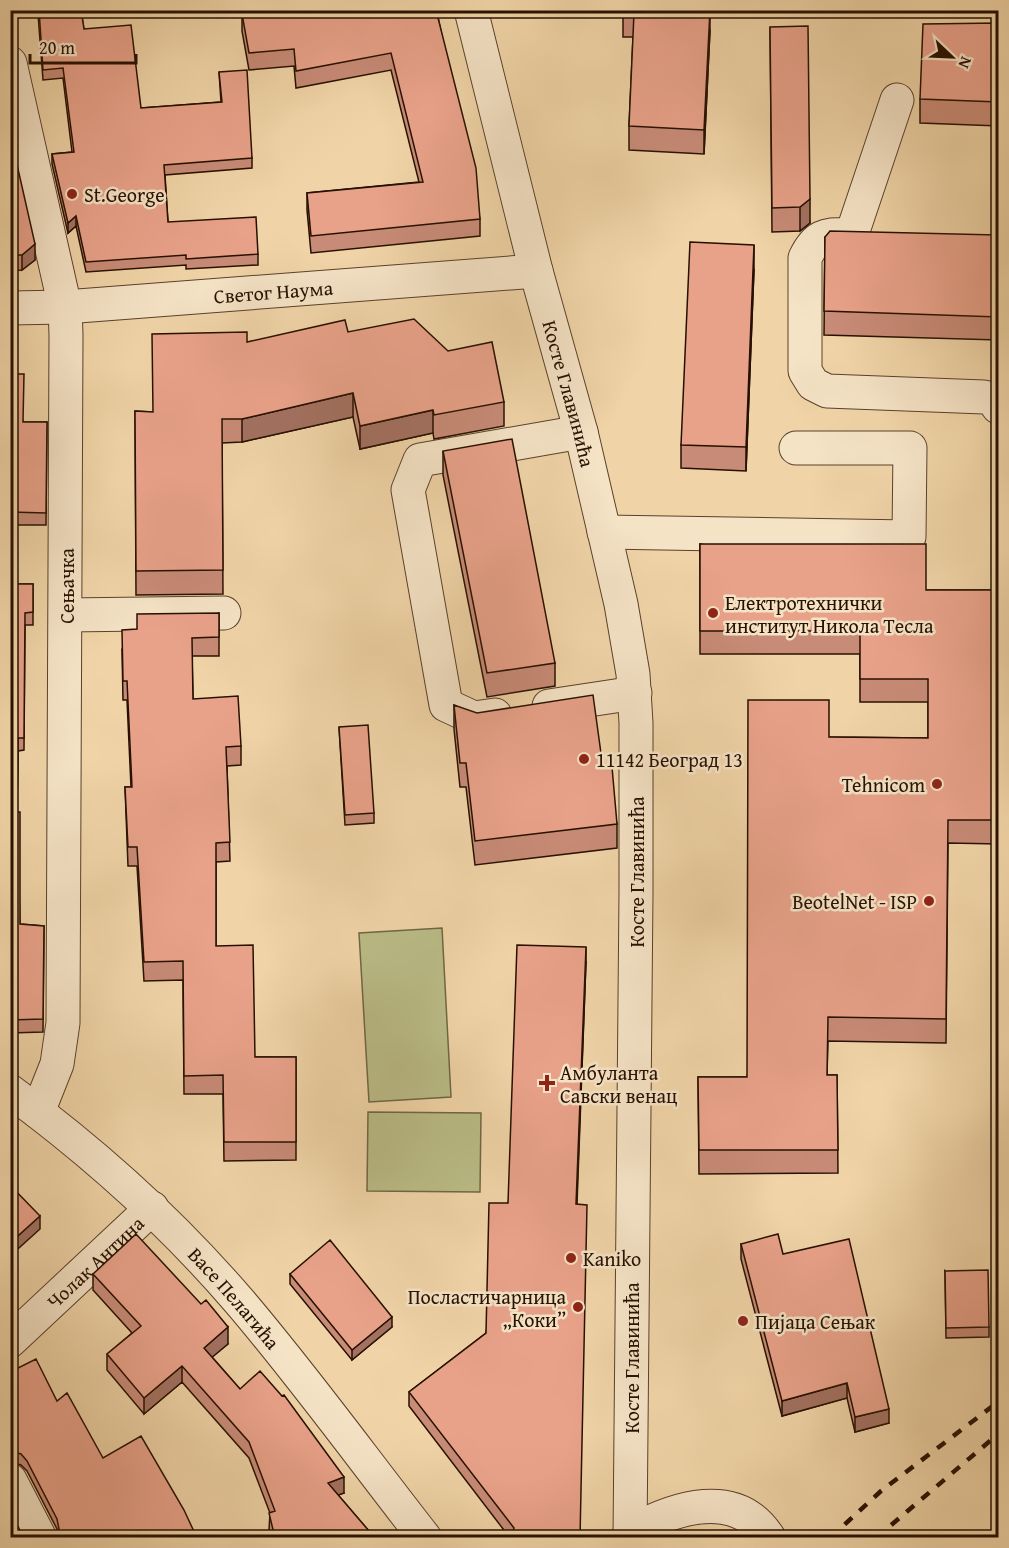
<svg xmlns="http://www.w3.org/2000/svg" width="1009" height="1548" font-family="'Gentium Book Plus',serif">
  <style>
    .green { fill: #babc87; stroke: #706644; stroke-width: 1.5 }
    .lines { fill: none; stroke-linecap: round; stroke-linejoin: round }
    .minor-casing { stroke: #59412a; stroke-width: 35 }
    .minor { stroke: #f5e3c6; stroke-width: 33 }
    .rail { stroke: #271001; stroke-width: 4.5; stroke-dasharray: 10 10; stroke-linecap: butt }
    .wall { fill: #c88b77; stroke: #271001; stroke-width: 1.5 }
    .shaded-wall { fill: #a37161; stroke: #271001; stroke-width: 1.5 }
    .building { fill: #e9a28a; stroke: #271001; stroke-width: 1.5 }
    .poi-dot { fill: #8f2418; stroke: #f5e3c6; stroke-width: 2 }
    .labels { text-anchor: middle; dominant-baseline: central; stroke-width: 5; stroke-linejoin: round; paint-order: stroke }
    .poi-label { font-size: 20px; fill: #271001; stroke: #f5e3c6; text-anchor: start }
    .street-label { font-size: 20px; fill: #271001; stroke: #f5e3c6 }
  </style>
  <rect width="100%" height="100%" fill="#f0d4a7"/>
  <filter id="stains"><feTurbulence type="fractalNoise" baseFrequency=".00333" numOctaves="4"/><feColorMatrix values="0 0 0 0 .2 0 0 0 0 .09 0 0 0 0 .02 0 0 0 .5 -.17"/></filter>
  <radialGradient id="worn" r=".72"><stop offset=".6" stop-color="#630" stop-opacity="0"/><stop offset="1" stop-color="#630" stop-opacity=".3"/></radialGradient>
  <!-- green -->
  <path class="green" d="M442 928 451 1097 369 1102 359 933Z
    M368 1112 481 1113 480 1192 367 1191Z"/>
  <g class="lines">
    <!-- minor casing -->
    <g class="minor-casing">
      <g id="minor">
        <path id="s1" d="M471 10 536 271 581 432 621 604 633 674 636 723V893L630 1538"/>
        <path d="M10 63 65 307 66 335 63 1023 57 1064 38 1112"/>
        <path d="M897 100 852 234C826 235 817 233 805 258V371L813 384 827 391 984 397 993 399 998 407"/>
        <path id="s2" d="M10 308 65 307 536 271"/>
        <path d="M604 532 909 537 910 448H796"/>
        <path d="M66 615 224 613"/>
        <path d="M549 706 635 693"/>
        <path d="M495 715 474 718 446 705 408 490 420 460 581 432"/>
        <path id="s3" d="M10 1091C93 1152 172 1223 239 1301 304 1377 363 1459 425 1538"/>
        <path id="s4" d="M10 1341 152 1208"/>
        <path d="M10 1480 40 1538"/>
        <path d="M630 1532C674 1508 736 1486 769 1538"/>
      </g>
    </g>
    <!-- minor -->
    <use href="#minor" class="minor"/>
    <!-- rail -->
    <path class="rail" d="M830 1538 881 1491 998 1402
      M876 1538 998 1434"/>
  </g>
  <!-- wall -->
  <path class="wall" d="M31 10H81L84 29 141 108 221 102 219 72 252 158V168L165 175 168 222 258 254V265L186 269V265L86 272 76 226 68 233 52 164V154L72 152 63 78 43 80 38 14 32 15Z
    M437 10V12L480 219V236L311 253 307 210V193L419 182 391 70 296 88 294 66 249 70 242 31V14Z
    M623 10 710 30 704 154 629 150V126L633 37H623Z
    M999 23V126L920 123V99Z
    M770 27 810 223 800 231 772 232Z
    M10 138 35 260 22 270 10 271Z
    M999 182V340L824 335 825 237 997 235Z
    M754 269 746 471 681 468V445Z
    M10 331 16 344 15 374 23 422H47L46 525H10Z
    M348 332 448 351 504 402V426L434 439 433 433 360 449 353 417 242 442 222 443 223 594 136 595 135 411 153 412 247 342Z
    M443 451 555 663V686L487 697 443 475Z
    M700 544 926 590H999V844L948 843 946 1043 828 1041 827 1075H837L838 1173 699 1174 698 1077H747L829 737 928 738V702H860V654H700Z
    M10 584H33V625H25L24 750 18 751 17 812 20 924 44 926 43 1032 10 1033Z
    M219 613V656H192L193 699 241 746V765L227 766 230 861 216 862V946L255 1057H296V1160L224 1161 223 1094H184L183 980 144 981 137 866H128L125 787H131L127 700H123L122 649Z
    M454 705 603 768 617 824V848L475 865 466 787H460L454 729Z
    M339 727 374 813V823L345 825Z
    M586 961 577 1204 580 1538H510L409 1406V1392L486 1333 508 1203Z
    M741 1244 783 1254 889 1423 855 1432 847 1398 782 1416 741 1259Z
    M945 1271 989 1327V1337L946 1338Z
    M93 1274 228 1344 212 1357 240 1389 344 1493 338 1495 375 1538H271L269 1530 270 1513 249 1458 182 1382 144 1414 107 1370V1354L132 1333 93 1290Z
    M290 1274 392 1327 352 1360 290 1284Z
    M10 1372 57 1401 103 1458 57 1533V1529L27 1471 21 1465 10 1462Z"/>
  <!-- shaded-wall -->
  <path class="shaded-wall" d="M710 10V30L704 154V130Z
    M810 199V223L800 231V207Z
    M76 216V226L68 233V223Z
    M35 244V260L22 270V255Z
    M754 245V269L746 471V447Z
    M353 393V417L242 442V419Z
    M433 410V433L360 449V426Z
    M586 947V961L576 1219V1204Z
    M40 1216V1229L10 1256V1243Z
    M392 1317V1327L352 1360V1350Z
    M228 1327V1344L204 1364V1348Z
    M182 1366V1382L144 1414V1398Z
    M847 1383V1398L782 1416V1401Z
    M889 1409V1423L855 1432V1417Z
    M344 1477V1493L328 1499V1483Z"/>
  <!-- building -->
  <path class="building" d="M39 10H81L84 29 131 25 141 108 222 102 219 72 247 70 252 158 164 165 168 222 256 217 258 254 186 259V255L86 262 76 216 68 223 52 154 74 152 63 68 43 70Z
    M260 10H436L476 168 480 219 311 236 307 193 423 182 391 53 296 71 294 49 249 53 242 14Z
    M623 10H710L704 130 629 126 634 13H623Z
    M999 23V102L920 99 923 24Z
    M808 26 810 199 800 207 772 208 770 27Z
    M10 138H11L35 244 22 255H10Z
    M999 182V317L824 311 825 237 830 231 997 235Z
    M690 242 754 245 746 447 681 445Z
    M414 319 448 351 492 342 504 402 434 415 433 410 360 426 353 393 242 419H222L223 570 136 571 135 411 153 412 152 334 247 332V342L345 320 348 332Z
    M10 331H16L14 374H24L23 422H47L46 513 10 512Z
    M512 439 555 663 487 673 443 451Z
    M700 544H926V590H999V820H948L946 1019 828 1017 827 1075H837L838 1150H699L698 1077H747L748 700H829V737L928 738V679H860V631H700Z
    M10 584H33V612L25 613 24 738H18L17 812H20V924L44 926 43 1019 10 1020Z
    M219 613V637L192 638 193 699 238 696 241 746 226 747 230 842 216 843V946L253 945 255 1057H296V1142H224L223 1075 184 1076 183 961 144 962 137 847H128L125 787H132L127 681H123L122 630 137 629V614Z
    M593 695 603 768 612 767 617 824 475 841 466 763H460L454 705 477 713Z
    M368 725 374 813 345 815 339 727Z
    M517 945 586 947 576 1204 587 1205 580 1538H511L514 1528 409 1392 486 1333 489 1203H508Z
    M10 1185 40 1216 10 1243Z
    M136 1234 201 1304 206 1300 228 1327 204 1348 240 1389 260 1371 282 1396 284 1395 344 1477 328 1483 375 1538H275L269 1513 275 1511 249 1442 182 1366 144 1398 107 1354 141 1326 93 1274Z
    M778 1234 783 1254 849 1239 889 1409 855 1417 847 1383 782 1401 741 1244Z
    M330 1240 392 1317 352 1350 290 1274Z
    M988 1270 989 1327 946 1328 945 1271Z
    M36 1359 57 1401 67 1393 103 1458 141 1436 184 1510 197 1538H56L59 1529 57 1519 27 1461 21 1454 10 1451V1372Z
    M10 1511 23 1536 25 1538H10Z"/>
  <!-- markers -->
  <g class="poi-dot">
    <circle cx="72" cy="194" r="6"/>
    <circle cx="713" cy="613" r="6"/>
    <circle cx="584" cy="759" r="6"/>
    <circle cx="937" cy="784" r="6"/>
    <circle cx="929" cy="901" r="6"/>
    <path d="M544 1074h6v6h6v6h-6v6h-6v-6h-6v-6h6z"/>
    <circle cx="571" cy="1258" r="6"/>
    <circle cx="578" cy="1307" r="6"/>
    <circle cx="743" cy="1321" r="6"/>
  </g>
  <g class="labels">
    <!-- poi labels -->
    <g class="poi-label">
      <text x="84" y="194">St.George</text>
      <text x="725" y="602">Електротехнички<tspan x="725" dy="23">институт Никола Тесла</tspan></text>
      <text x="596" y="759">11142 Београд 13</text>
      <text x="925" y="784" text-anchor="end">Tehnicom</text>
      <text x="917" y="901" text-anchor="end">BeotelNet - ISP</text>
      <text x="560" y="1072">Амбуланта<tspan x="560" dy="23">Савски венац</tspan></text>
      <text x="583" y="1258">Kaniko</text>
      <text x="566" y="1296" text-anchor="end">Посластичарница<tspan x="566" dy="23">„Коки”</tspan></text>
      <text x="755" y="1321">Пијаца Сењак</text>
    </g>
    <!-- street labels -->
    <g class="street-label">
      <text stroke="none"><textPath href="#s2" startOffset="264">Светог Наума</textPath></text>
      <text stroke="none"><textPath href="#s1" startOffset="396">Косте Главинића</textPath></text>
      <text transform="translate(66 586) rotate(-90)">Сењачка</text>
      <text transform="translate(636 872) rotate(-90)">Косте Главинића</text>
      <text stroke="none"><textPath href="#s4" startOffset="116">Чолак Антина</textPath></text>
      <text stroke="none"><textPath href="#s3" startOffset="306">Васе Пелагића</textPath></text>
      <text transform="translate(631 1358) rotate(-90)">Косте Главинића</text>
    </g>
  </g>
  <!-- margin -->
  <rect width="1009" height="1548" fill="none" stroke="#f0d4a7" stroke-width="36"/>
  <rect x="12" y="12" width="985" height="1524" fill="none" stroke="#271001" stroke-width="3"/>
  <rect x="18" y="18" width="973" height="1512" fill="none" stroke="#271001" stroke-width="1.5"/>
  <!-- north arrow -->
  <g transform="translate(952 57) rotate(113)" stroke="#f5e3c6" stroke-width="4.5" paint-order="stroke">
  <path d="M0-4.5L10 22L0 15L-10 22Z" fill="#271001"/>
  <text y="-9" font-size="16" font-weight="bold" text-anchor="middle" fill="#271001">N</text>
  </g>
  <!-- scale -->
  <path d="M30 54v9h106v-9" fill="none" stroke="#271001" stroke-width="3"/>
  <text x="39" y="54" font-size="18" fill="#271001" stroke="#f5e3c6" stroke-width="4.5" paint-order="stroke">20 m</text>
  <rect width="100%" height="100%" filter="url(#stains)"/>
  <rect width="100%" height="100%" fill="url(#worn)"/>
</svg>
